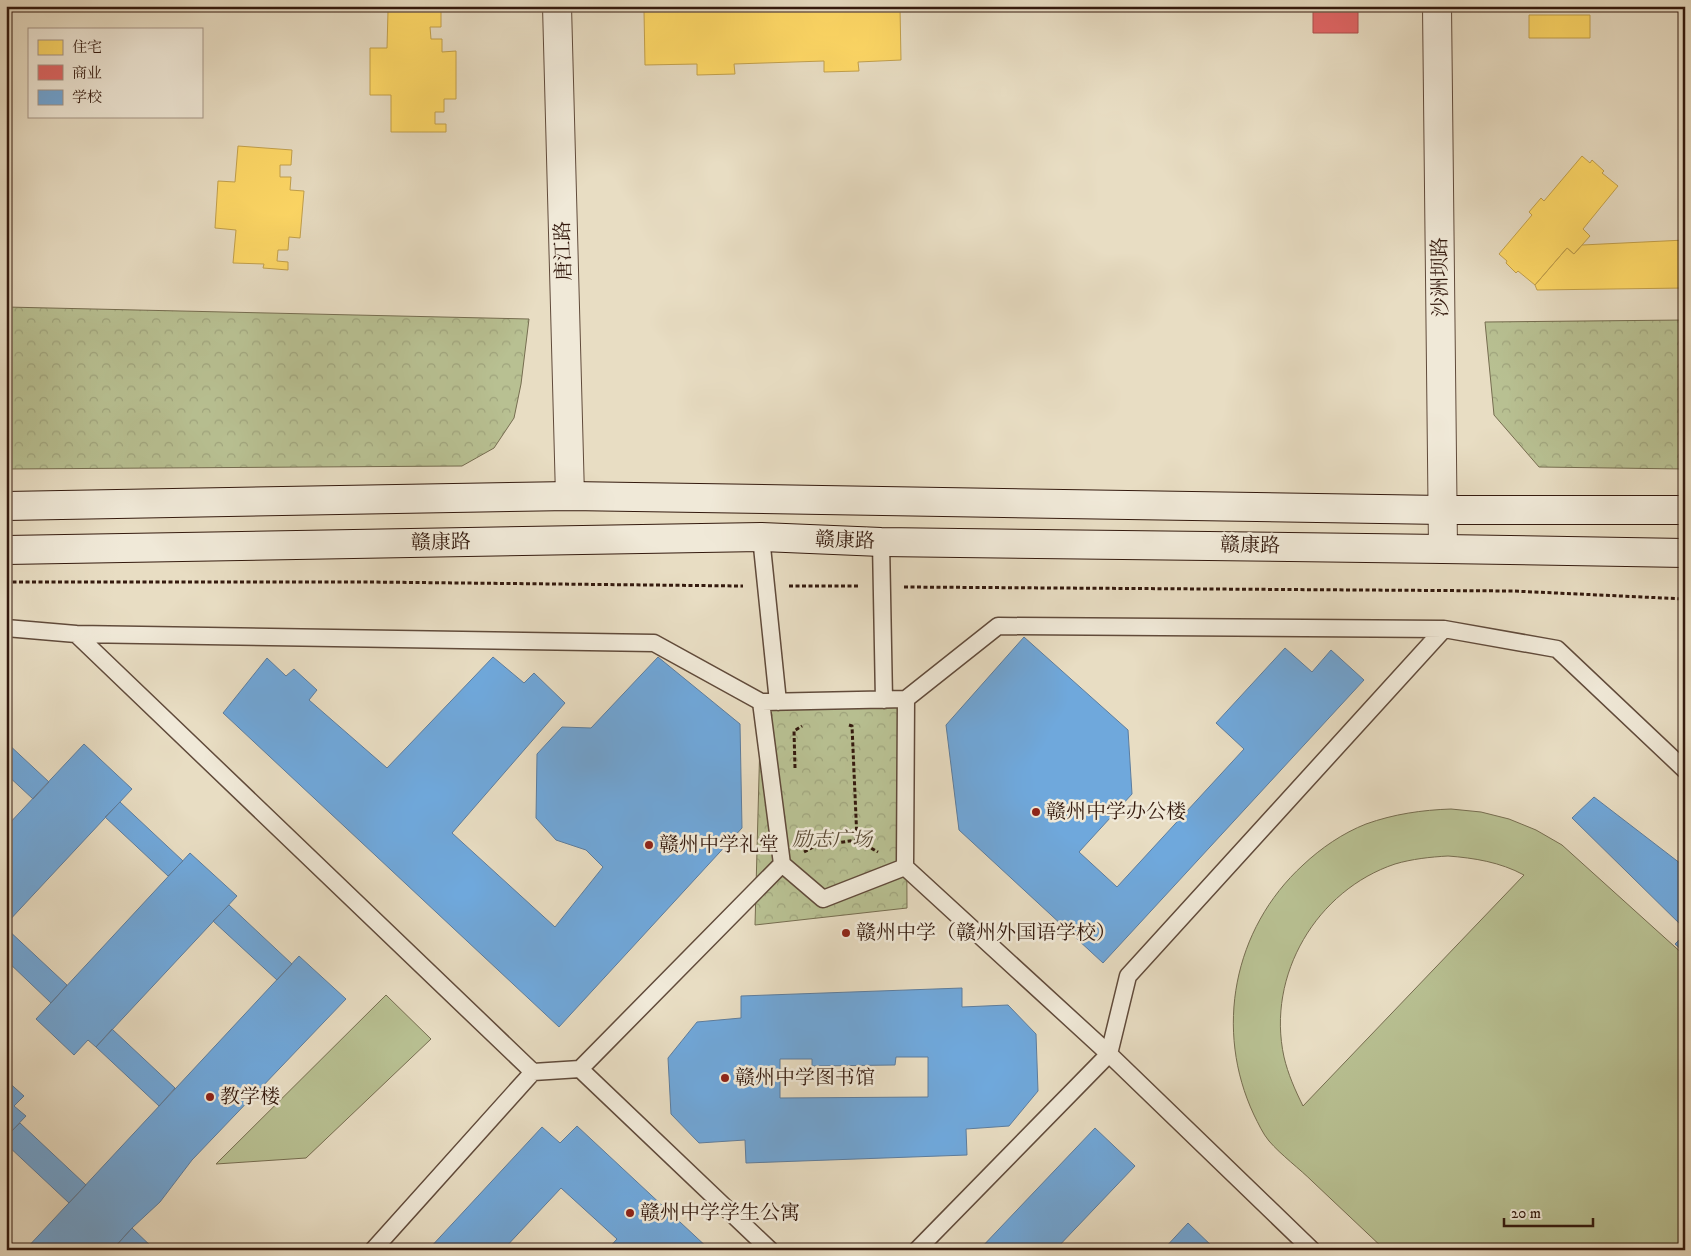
<svg xmlns="http://www.w3.org/2000/svg" width="1691" height="1256" font-family="'IM FELL DW Pica','Noto Serif SC',serif">
  <style>
    .grass { fill: #b8c092; stroke: #766d50; fill-rule: evenodd }
    .park { fill: url(#park-crowns); stroke: #766d50 }
    .homes { fill: #ffd966; stroke: #c2a04c }
    .shops { fill: #e06666; stroke: #ac4f4c }
    .schools { fill: #6fa8dc; stroke: #5d7d9e; fill-rule: evenodd }
    .lines { fill: none; stroke-linecap: round; stroke-linejoin: round }
    .service-casing { stroke: #614b3b; stroke-width: 19 }
    .tertiary-casing { stroke: #614b3b; stroke-width: 30 }
    .secondary-casing { stroke: #341a0e; stroke-width: 30 }
    .path { stroke: #341a0e; stroke-width: 3; stroke-dasharray: 4 2.5; stroke-linecap: butt }
    .service { stroke: #f0e9d8; stroke-width: 16 }
    .tertiary { stroke: #f0e9d8; stroke-width: 28 }
    .secondary { stroke: #f0e9d8; stroke-width: 28 }
    .poi-dot { fill: #8f2418; stroke: #f0e9d8; stroke-width: 2 }
    .labels { text-anchor: middle; dominant-baseline: central; stroke-width: 5; stroke-linejoin: round; paint-order: stroke }
    .street-label { font-size: 20px; fill: #341a0e; stroke: #f0e9d8 }
    .poi-label { font-size: 20px; fill: #341a0e; stroke: #f0e9d8; text-anchor: start }
    .park-label { font-size: 20px; font-style: italic; fill: #5c4c36; stroke: #f0e9d8 }
  </style>
  <defs>
    <pattern id="park-crowns" width="20" height="18" patternUnits="userSpaceOnUse" patternTransform="scale(1.25)"><rect width="20" height="18" fill="#b8c092"/><path d="M2 6a3 3 0 1 1 6 0M12 15a3 3 0 1 1 6 0" fill="none" stroke="#9fa47d"/></pattern>
  </defs>
  <rect width="100%" height="100%" fill="#e8ddc3"/>
  <filter id="stains"><feTurbulence type="fractalNoise" baseFrequency=".004" numOctaves="4"/><feColorMatrix values="0 0 0 0 .2 0 0 0 0 .09 0 0 0 0 .02 0 0 0 .5 -.17"/></filter>
  <radialGradient id="worn" r=".72"><stop offset=".6" stop-color="#630" stop-opacity="0"/><stop offset="1" stop-color="#630" stop-opacity=".3"/></radialGradient>
  <!-- grass -->
  <path class="grass" d="M1451 809 1481 812 1509 819 1536 830 1562 845 1685 956V1250H1385C1361 1227 1337 1205 1313 1182 1300 1169 1281 1155 1269 1141 1263 1134 1258 1123 1254 1115 1214 1030 1233 929 1303 865 1321 848 1343 833 1366 824 1394 814 1422 810 1451 809ZM1448 856C1474 858 1500 862 1524 875L1303 1106C1295 1090 1288 1074 1284 1057 1266 975 1317 890 1395 864 1412 859 1430 857 1448 856Z
    M386 995 431 1039 306 1158 216 1164Z"/>
  <!-- park -->
  <path class="park" d="M6 307 529 319 521 384 514 418 494 448 462 466 6 469Z
    M1685 320V469L1539 467 1494 415 1485 322Z
    M906 699 907 908 755 925 761 702Z"/>
  <!-- homes -->
  <path class="homes" d="M685 6H740V11L809 9V6H866V9L900 8 901 60 858 62 859 71 824 72V61L734 64 735 74 697 75V64L645 65 644 11 685 10Z
    M388 11H441V27H430L431 39H442V52L456 51V99H444V112H435V124H446V132H391V95H370V48H387Z
    M1529 15H1590V38H1529Z
    M238 146 292 150 291 165H280V177H291L290 190 304 191 300 238 289 237 288 250H278L277 261 288 262V270L263 268 264 264 233 263 236 230 215 228 218 181 235 182Z
    M1582 156 1590 163 1592 160 1604 171 1602 173 1618 186 1583 229 1590 236 1574 254 1567 248 1535 285 1518 271 1516 273 1506 263 1507 261 1499 254 1532 215 1529 212 1541 198 1544 201Z
    M1685 240V288L1537 290 1535 285 1567 248 1574 254 1582 245Z"/>
  <!-- shops -->
  <path class="shops" d="M1313 6H1358V33H1313Z"/>
  <!-- schools -->
  <path class="schools" d="M1024 637 1128 730 1132 794 1079 852 1117 887 1244 749 1216 723 1285 648 1312 672 1331 650 1364 680 1103 963 959 830 946 725Z
    M493 657 524 683 534 673 565 703 452 833 555 927 603 867 586 850 556 840 536 818 537 754 562 727 591 728 658 657 740 724 742 828 559 1027 223 713 267 658 286 676 294 669 317 690 309 700 387 768Z
    M6 742 49 782 33 799 6 774Z
    M84 744 132 789 6 924V827Z
    M1594 797 1685 867V929L1572 818Z
    M120 802 183 861 168 876 105 817Z
    M190 853 237 896 96 1047 88 1040 74 1055 36 1019Z
    M229 905 292 964 277 980 213 921Z
    M6 928 67 985 51 1003 6 960Z
    M1685 934V953L1675 944Z
    M299 956 346 999 192 1160 160 1202 132 1228 112 1250H25Z
    M962 988V1007L1008 1005 1036 1034 1038 1091 1009 1126 966 1129 967 1155 746 1163 745 1140 699 1143 671 1114 668 1058 697 1022 741 1018V996ZM896 1057H928V1097L780 1098V1059H812V1066L895 1065Z
    M112 1029 175 1088 159 1106 96 1047Z
    M6 1080 24 1096 14 1106 26 1116 6 1137Z
    M20 1123 86 1185 69 1203 6 1144V1137Z
    M577 1126 710 1250H607L617 1239 561 1188 503 1250H428L542 1127 560 1143Z
    M1095 1128 1135 1166 1055 1250H979Z
    M1188 1223 1216 1250H1163Z
    M132 1228 155 1250H118L115 1247Z"/>
  <g class="lines">
    <!-- service casing -->
    <g class="service-casing">
      <path id="service" d="M761 537 778 702
        M881 542 884 700
        M6 628 76 634 533 1072
        M76 634 654 643 761 702 906 699 998 626 1444 629
        M761 702 782 864 823 899 905 867 906 699
        M905 867 1109 1054 1128 976 1444 629 1557 649 1685 770
        M580 1069 782 864
        M373 1250 533 1072 580 1069 770 1250
        M917 1250 1109 1054 1312 1250"/>
    </g>
    <!-- tertiary casing -->
    <g class="tertiary-casing">
      <path id="tertiary" d="M557 6 570 496
        M1437 6 1443 549"/>
    </g>
    <!-- secondary casing -->
    <g class="secondary-casing">
      <path id="secondary" d="M6 506 570 496 1443 510H1685
        M6 550 761 537 881 542 1443 549 1685 553"/>
    </g>
    <!-- path -->
    <path class="path" d="M6 582H368L743 586
      M789 586H858
      M904 587 1513 591 1685 599
      M849 725 852 726 857 840
      M795 768 794 731 802 726
      M804 852 815 846 857 840 878 852"/>
    <!-- service -->
    <use href="#service" class="service"/>
    <!-- tertiary -->
    <use href="#tertiary" class="tertiary"/>
    <!-- secondary -->
    <use href="#secondary" class="secondary"/>
  </g>
  <!-- markers -->
  <g class="poi-dot">
    <circle cx="1036" cy="812" r="5"/>
    <circle cx="649" cy="845" r="5"/>
    <circle cx="846" cy="933" r="5"/>
    <circle cx="725" cy="1078" r="5"/>
    <circle cx="210" cy="1097" r="5"/>
    <circle cx="630" cy="1213" r="5"/>
  </g>
  <g class="labels">
    <!-- street labels -->
    <g class="street-label">
      <text transform="translate(564 251) rotate(-92)">唐江路</text>
      <text transform="translate(1441 277) rotate(-91)">沙洲坝路</text>
      <text transform="translate(845 541) rotate(2)">赣康路</text>
      <text transform="translate(441 543) rotate(-1)">赣康路</text>
      <text transform="translate(1250 546) rotate(1)">赣康路</text>
    </g>
    <!-- poi labels -->
    <g class="poi-label">
      <text x="1046" y="812">赣州中学办公楼</text>
      <text x="659" y="845">赣州中学礼堂</text>
      <text x="856" y="933">赣州中学（赣州外国语学校）</text>
      <text x="735" y="1078">赣州中学图书馆</text>
      <text x="220" y="1097">教学楼</text>
      <text x="640" y="1213">赣州中学学生公寓</text>
    </g>
    <!-- park labels -->
    <g class="park-label">
      <text x="832" y="840">励志广场</text>
    </g>
  </g>
  <!-- margin -->
  <rect width="1691" height="1256" fill="none" stroke="#e8ddc3" stroke-width="25"/>
  <rect x="8" y="8" width="1676" height="1241" fill="none" stroke="#341a0e" stroke-width="2.5"/>
  <rect x="12" y="12" width="1666" height="1231" fill="none" stroke="#341a0e"/>
  <!-- legend -->
  <rect x="28" y="28" width="175" height="90" fill="#f0e9d8" stroke="#a59687"/>
  <rect x="38" y="40" width="25" height="15" fill="#ffd966" stroke="#a59687"/>
  <text x="72" y="52" font-size="15" fill="#341a0e">住宅</text>
  <rect x="38" y="65" width="25" height="15" fill="#e06666" stroke="#a59687"/>
  <text x="72" y="78" font-size="15" fill="#341a0e">商业</text>
  <rect x="38" y="90" width="25" height="15" fill="#6fa8dc" stroke="#a59687"/>
  <text x="72" y="102" font-size="15" fill="#341a0e">学校</text>
  <!-- scale -->
  <path d="M1504 1218v8h89v-8" fill="none" stroke="#341a0e" stroke-width="2.5"/>
  <text x="1511" y="1218" font-size="15" fill="#341a0e" stroke="#f0e9d8" stroke-width="4" paint-order="stroke">20 m</text>
  <rect width="100%" height="100%" filter="url(#stains)"/>
  <rect width="100%" height="100%" fill="url(#worn)"/>
</svg>
